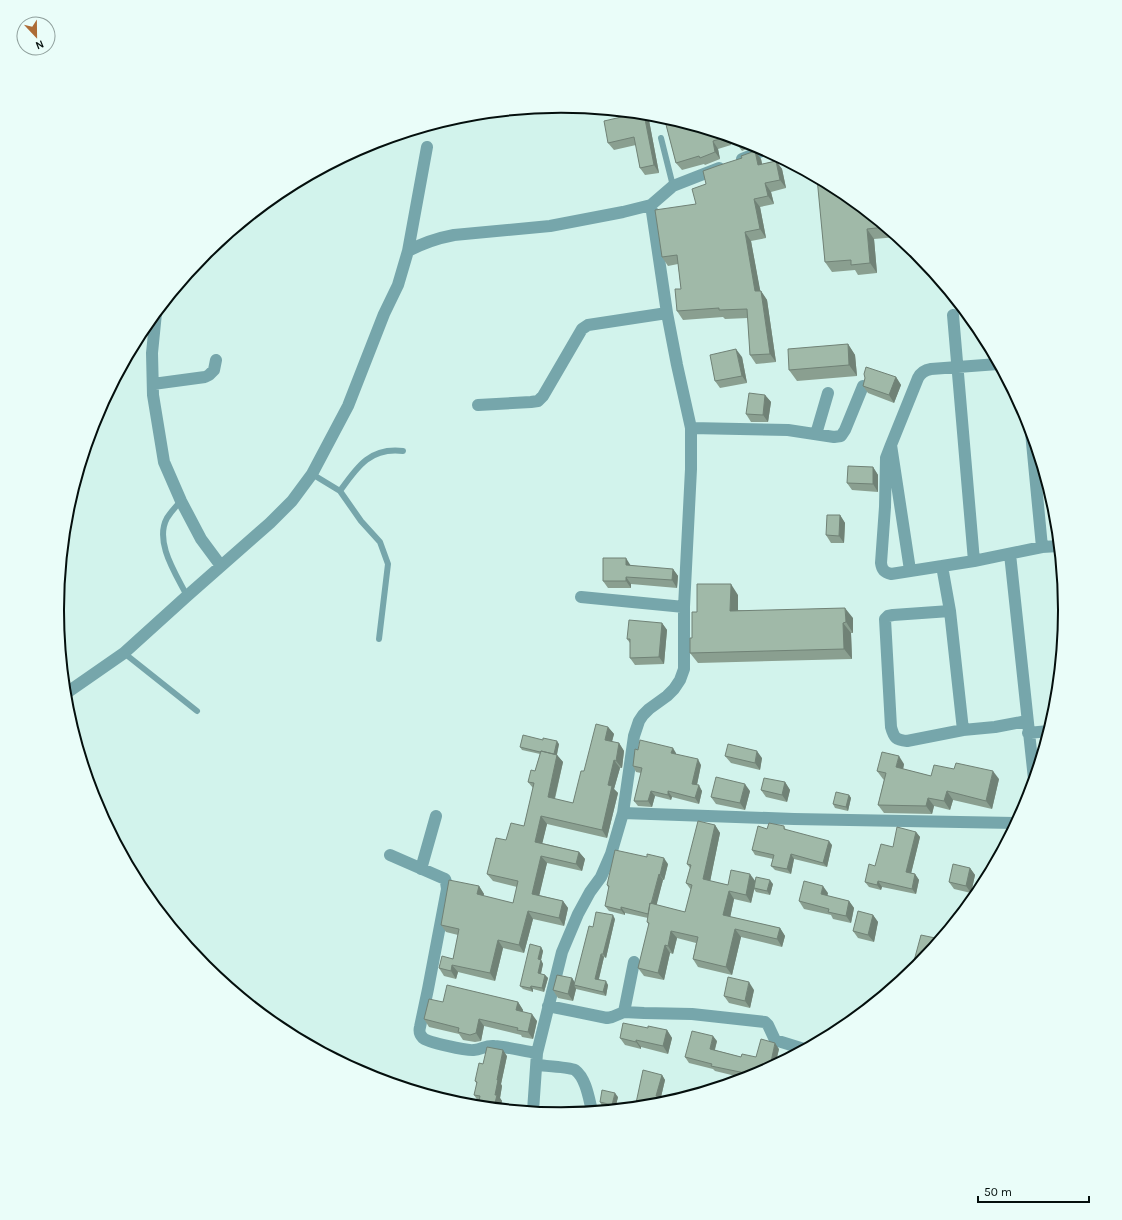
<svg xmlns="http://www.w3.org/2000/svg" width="1122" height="1220" font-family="Karla,sans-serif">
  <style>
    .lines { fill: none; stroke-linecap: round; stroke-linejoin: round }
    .lane { stroke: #76a6ab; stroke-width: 6 }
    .street { stroke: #76a6ab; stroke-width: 12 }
    .wall { fill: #8a9f90 }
    .shaded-wall { fill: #708276 }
    .building { fill: #a0b9a8; stroke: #708276 }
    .rim { fill: none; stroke: #040f0d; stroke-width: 2 }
  </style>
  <rect width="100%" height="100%" fill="#d2f3ec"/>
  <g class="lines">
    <!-- lane -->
    <path class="lane" d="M661 138 673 186
      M312 474 340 491 361 521 380 542 388 564 379 639
      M340 491C357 467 370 447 403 451
      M181 501C176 506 171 512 167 518 154 542 176 574 187 596
      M124 653 197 711"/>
    <!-- street -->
    <path class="street" d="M623 114 627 112
      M742 159 764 150
      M408 251 427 147
      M156 313 152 353 153 395 164 462 181 501 201 539 221 566
      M953 315 974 561
      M153 384 205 377 209 375 214 370 216 360
      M478 405 531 402 538 401 543 396 582 329 588 325 667 313
      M691 428 788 430 834 437 841 436 845 430 863 386
      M1031 432 1042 547
      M816 434 828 393
      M891 445 918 378C921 372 925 370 931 369L998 364
      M1010 554 1034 779
      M942 566 950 611 963 730
      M910 570 891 445 886 458 885 507 881 563C882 570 884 572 891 574L974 561 1042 547 1059 546
      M581 597 684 607
      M950 611 893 615 888 616 885 619 891 727C894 738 896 740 907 741L963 730 995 727 1027 721
      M65 694 124 653 187 596 270 523 292 501 312 474 348 406 384 314 398 285 408 251C423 243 438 238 454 235L550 226 623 212 651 205 673 186 719 168
      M1028 733 1049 731
      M623 813 794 819 1015 823
      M390 855 445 879 446 882 447 889 428 989 420 1027C419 1031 419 1034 423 1038 427 1042 467 1051 474 1050 481 1050 486 1045 494 1046 509 1047 523 1051 537 1053
      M421 869 436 816
      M548 1006 607 1018 612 1017 624 1012 644 1013 692 1014 765 1022 768 1025 775 1040 804 1049
      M624 1012 634 962
      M537 1065C545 1066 569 1067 575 1070 586 1078 589 1099 592 1111
      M533 1111 537 1053 562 952 578 914 590 892 601 877 611 854 623 813 634 736 639 721 643 715 649 709 667 696 674 689 680 680 684 669V607L691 469V428L677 365 667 313 651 205"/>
  </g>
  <!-- wall -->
  <path class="wall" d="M630 113 648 115 659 173 645 175 640 168 636 145 614 150 608 143 630 115Z
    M664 117 729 137 731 145 718 149 720 159 705 165 704 164 682 170 676 163Z
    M736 139 754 144 756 145 742 151 737 144Z
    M755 151 761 159 762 164 776 161 782 169 786 188 771 192 774 204 760 207 766 238 751 241 760 291H761L767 300 776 362 756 364 750 355 748 318 725 319 723 317 683 320 677 311 681 289 678 264 668 266 662 257 696 204 706 184 742 158Z
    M814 177 841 191 897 237 874 239 877 273 858 275 855 270 832 272 825 262 818 183 814 178Z
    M848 344 855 355 857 376 797 381 789 370Z
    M742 357 747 383 720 388 715 381Z
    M896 377 901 385 894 403 868 393 863 386 865 378Z
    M765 395 771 402 768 422H751L746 414Z
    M873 467 878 475V492L852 490 847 483Z
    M840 515 845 523 844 543H831L826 535Z
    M673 569 678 576 677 588 631 584V588H608L603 581Z
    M738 595V610L853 618V633H851L852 659 698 663 690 653 692 638 697 612Z
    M662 623 667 630 664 664 635 665 630 658V643L627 639Z
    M608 727 614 734 612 742 619 743 624 751 622 768H620L614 789 618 793 607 838 547 824 542 843 579 852 585 859 582 871 547 863 539 895 563 901 568 908 564 926 533 919 524 953 503 948 495 981 458 972 456 979 444 976 439 968 453 959 458 935 446 932 441 925 479 886 484 894 483 896 513 903 517 887 493 881 487 874 506 840 524 826 533 788 528 782 535 771 540 754 522 750 520 747 559 744 557 755 563 762 555 799 573 803 584 771Z
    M638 750 676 753V754L701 765 697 785 702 791 699 804 672 797 671 800 655 796 652 807 638 806 634 801 641 773 636 772 633 766Z
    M725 756 762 758 760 770 731 763Z
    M904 764 903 769 931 776 999 779 992 809 953 800 950 810 934 806 932 814 884 813 878 805 884 780 883 779 877 771Z
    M785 782 790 790 787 802 766 797 761 790Z
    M750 791 745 810 716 804 711 797Z
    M849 795 851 798 848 811 835 808 833 804Z
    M715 825 720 833 710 881 728 885 755 881 773 884 770 895 756 892 754 889 751 903 734 899 730 917 780 928 785 936 782 947 741 937 732 975 698 967 693 959 696 943 677 938 673 954 670 953 664 980 644 976 638 968 649 925 647 922 648 918 625 913V915L609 911 605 906 609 889 607 885 668 864 664 880H663L656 905 685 912 691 890 686 883 690 868 687 864Z
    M784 826 786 830 832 845 827 867 794 859 791 874 775 870 771 866 773 859 755 855 752 850 767 829Z
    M916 832 920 837 911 873 915 874 919 880 916 894 882 887 881 890 869 887 865 882 875 866 893 847Z
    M970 868 975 875 971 893 954 889 949 882Z
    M828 893 827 896 849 901 854 908 851 923 833 919 831 915 804 909 799 901Z
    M873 915 878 922 874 942 858 938 853 931Z
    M615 919 606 958 604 957 599 979 608 985 606 996 576 989 573 1001 558 998 553 990 572 978 575 983 593 927Z
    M541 947 543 951 541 960 543 964 541 974 545 975 548 978 544 992 533 989V992L523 989 520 986Z
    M754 990 750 1008 729 1003 724 996Z
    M443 1002H518L523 1010V1012L537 1021 533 1039 522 1037 521 1035 484 1026 481 1041 475 1042 463 1040 459 1034 429 1027 424 1019Z
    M648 1028 667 1030 672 1038 668 1054 641 1047V1049L625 1045 620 1038Z
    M717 1041 715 1050 741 1057H756L779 1049 776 1063 744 1078 715 1071 713 1069 689 1063 685 1057Z
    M507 1056 501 1084 502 1086 500 1098 502 1101 500 1108 478 1106 479 1101H478L474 1095 477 1084 475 1081 483 1064Z
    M662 1075 665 1080 661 1097 667 1098 669 1101 659 1104 638 1106 636 1103Z
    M618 1097 615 1109 602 1106 600 1102Z"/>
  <!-- shaded-wall -->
  <path class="shaded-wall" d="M644 114 648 115 659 173 654 165Z
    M726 136 729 137 731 145 726 137Z
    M713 141 718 149 720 159 715 152Z
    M755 151 761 159 764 173 758 165Z
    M776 161 782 169 786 188 780 180Z
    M765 183 771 192 774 204 768 196Z
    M754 199 760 207 766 238 760 229Z
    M867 229 874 239 877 273 870 263Z
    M745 232 751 241 762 300 755 291Z
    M761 291 767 300 776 362 770 354Z
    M848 344 855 355 857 376 849 365Z
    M736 349 742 357 747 383 742 376Z
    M896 377 901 385 894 403 889 395Z
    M765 395 771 402 768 422 763 415Z
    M873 467 878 475V492L873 484Z
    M840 515 845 523 844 543 839 536Z
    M626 558 631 566 626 565Z
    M673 569 678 576 677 588 672 580Z
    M626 577 631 584V588L626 581Z
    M731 584 738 595V621L730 611Z
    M845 608 853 618V633L846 622Z
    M662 623 667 630 664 664 659 657Z
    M843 623 851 633 852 659 844 649Z
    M608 727 614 734 610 748 605 740Z
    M557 741 559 744 556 758 554 755Z
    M619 743 624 751 622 768 616 761Z
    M673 748 676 753 675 759 671 753Z
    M757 751 762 758 760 770 755 763Z
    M557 755 563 762 553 805 548 797Z
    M899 756 904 764 902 775 896 767Z
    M698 759 701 765 696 789 692 784Z
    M614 760 620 768 614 789 618 793 607 838 602 830 608 785Z
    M993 771 999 779 992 809 986 801Z
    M785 782 790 790 787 802 782 795Z
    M745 784 750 791 745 810 740 803Z
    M699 785 702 791 699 804 695 798Z
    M651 791 655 796 652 807 648 801Z
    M668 791 672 797 671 800 668 795Z
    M947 791 953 800 950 810 944 801Z
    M849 795 851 798 848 811 846 807Z
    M928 798 934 806 932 814 926 806Z
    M541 816 547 824 541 849 535 842Z
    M715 825 720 833 709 887 703 879Z
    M916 832 920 837 910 878 906 872Z
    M829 841 832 845 827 867 823 863Z
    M579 852 585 859 582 871 576 864Z
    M791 854 794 859 791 874 787 869Z
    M541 856 547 863 538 901 532 894Z
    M664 858 668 864 664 880 660 875Z
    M970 868 975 875 971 893 966 886Z
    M659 874 663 880 653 919 649 914Z
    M750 874 756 882 751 903 746 895Z
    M915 874 919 880 916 894 912 889Z
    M770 880 773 884 770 895 767 891Z
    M878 881 882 887 881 890 877 885Z
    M479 886 484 894 482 902 477 894Z
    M823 886 828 893 826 901 821 894Z
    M729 891 734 899 729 923 723 915Z
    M563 901 568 908 564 926 559 918Z
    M849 901 854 908 851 923 846 916Z
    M621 907 625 913V915L621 910Z
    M528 911 533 919 524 953 519 945Z
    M613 915 615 919 606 958 603 954Z
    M873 915 878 922 874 942 868 935Z
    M780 928 785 936 782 947 777 939Z
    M735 929 741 937 732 975 726 967Z
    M671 931 677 938 673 954 668 946Z
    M498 940 503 948 495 981 490 973Z
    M665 945 670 953 664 980 658 973Z
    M541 947 543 951 541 960 543 964 540 977 538 973V959Z
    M601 954 604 957 598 982 595 979Z
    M452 965 458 972 456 979 451 971Z
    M545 975 548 978 544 992 542 988Z
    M572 978 577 986 574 985 576 989 573 1001 568 994Z
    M606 981 608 985 606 996 603 992Z
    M749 982 754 990 750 1008 745 1001Z
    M531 986 533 989V992L530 988Z
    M518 1002 523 1010 521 1017 516 1010Z
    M532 1014 537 1021 533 1039 528 1032Z
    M479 1019 484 1026 481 1041 476 1033Z
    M667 1030 672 1038 668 1054 663 1046Z
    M713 1036 717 1041 713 1055 710 1049Z
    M636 1040 641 1047V1049L636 1042Z
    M775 1043 779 1049 775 1064 771 1062Z
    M503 1050 507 1056 501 1084 502 1086 500 1098 502 1101 500 1108 494 1107 497 1080Z
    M662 1075 665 1080 660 1101 656 1096Z
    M615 1093 618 1097 615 1109 612 1105Z"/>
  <!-- building -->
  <path class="building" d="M630 113 644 114 654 165 640 168 634 137 608 143 604 121 630 115Z
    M664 117 726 136V137L713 141 715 152 700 158 699 156 676 163Z
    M736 139 744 141 737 144Z
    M755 151 758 165 776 161 780 180 765 183 768 196 754 199 760 229 745 232 755 291H761L770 354 750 355 747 309 719 310V308L677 311 675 289H681L677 255 662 257 655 210 696 204 692 189 706 184 703 171 720 165 742 158 741 156Z
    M817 178 841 191 885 227 867 229 870 263 851 265V260L825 262Z
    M848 344 849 365 789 370 788 349Z
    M736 349 742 376 715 381 710 355Z
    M866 367 896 377 889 395 863 386 865 378 864 374Z
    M749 393 765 395 763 415 746 414Z
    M848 466 873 467V484L847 483Z
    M827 515H840L839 536 826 535Z
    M603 558H626V565L673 569 672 580 626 577V581H603Z
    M697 584H731L730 611 845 608 846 622 843 623 844 649 690 653V638H692V612H697Z
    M629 620 662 623 659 657 630 658V639H627Z
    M596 724 608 727 605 740 619 743 616 761 614 760 608 785 612 786 602 830 541 816 535 842 579 852 576 864 541 856 532 894 563 901 559 918 528 911 519 945 498 940 490 973 452 965 451 971 439 968 442 956 453 959 459 929 441 925 449 880 479 886 477 894 513 903 518 881 487 874 496 838 506 840 511 823 524 826 534 783 528 782 531 770 535 771 541 751 557 755 548 797 573 803 581 771H584Z
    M523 735 543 740V738L557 741 554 754 541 751 540 752 520 747Z
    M640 740 673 748 671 753 698 759 692 784 699 785 695 798 668 791V795L651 791 648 801H634L642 768 633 766 635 749 638 750Z
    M728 744 757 751 755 763 725 756Z
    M882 752 899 756 896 767 931 776 934 765 954 769 956 763 993 771 986 801 947 791 944 801 928 798 926 806 878 805 886 773 877 771Z
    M716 777 745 784 740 803 711 797Z
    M764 778 785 782 782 795 761 790Z
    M836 792 849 795 846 807 833 804Z
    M698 821 715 825 703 879 728 885 731 870 750 874 746 895 729 891 723 915 780 928 777 939 735 929 726 967 693 959 698 937 671 931 668 946 665 945 658 973 638 968 649 923 647 922 650 903 685 912 692 885 686 883 691 865 687 864Z
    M769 823 784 826V829L829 841 823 863 791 854 787 869 771 866 774 855 752 850 758 826 767 829Z
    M897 827 916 832 906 872 915 874 912 889 878 881 877 885 865 882 869 864 875 866 881 844 893 847Z
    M615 850 647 857V854L664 858 660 875 659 874 651 904 650 903 648 914 621 907V910L605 906 609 886 607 885Z
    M953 864 970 868 966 886 949 882Z
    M756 877 770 880 767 891 754 888Z
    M804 881 823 886 821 894 849 901 846 916 828 912 829 909 799 901Z
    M858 911 873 915 868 935 853 931Z
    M596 912 613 915 603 954H601L595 979 606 981 603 992 574 985 589 926 593 927Z
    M921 935 940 939 917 967 911 972Z
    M530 944 541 947 538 959 541 960 538 973 545 975 542 988 531 986 530 988 520 986Z
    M557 975 572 978 568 994 553 990Z
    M728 977 749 982 745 1001 724 996Z
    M447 985 518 1002 516 1010 532 1014 528 1032 517 1030 518 1028 479 1019 476 1033 470 1035 458 1032 459 1028 424 1019 429 999 443 1002Z
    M623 1023 648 1028V1026L667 1030 663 1046 636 1040V1042L620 1038Z
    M692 1031 713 1036 710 1049 741 1057 742 1054 756 1057 761 1039 775 1043 771 1062 777 1063 754 1076 744 1079 745 1073 711 1066 712 1064 685 1057Z
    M487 1047 503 1050 497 1080H498L495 1095H497L494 1107 478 1106 480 1096 474 1095 477 1082 475 1081 479 1063 483 1064Z
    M643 1070 662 1075 656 1096 667 1098 666 1102 659 1104 645 1106 636 1103Z
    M602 1090 615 1093 612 1105 600 1102Z"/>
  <!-- crop -->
  <path d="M0 0H1122V1220H0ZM64 610a497 497 0 1 1 994 0a497 497 0 1 1-994 0Z" fill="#eafdf9" fill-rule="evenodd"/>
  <path class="rim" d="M64 610a497 497 0 1 1 994 0a497 497 0 1 1-994 0Z"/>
  <!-- north arrow -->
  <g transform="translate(36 36) rotate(158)"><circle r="19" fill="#eafdf9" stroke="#8e9e9b"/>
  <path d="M0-3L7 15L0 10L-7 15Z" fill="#ad6c36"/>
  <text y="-6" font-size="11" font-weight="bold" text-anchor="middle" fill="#040f0d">N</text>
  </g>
  <!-- scale -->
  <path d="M978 1196v6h111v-6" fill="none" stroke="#040f0d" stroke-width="2"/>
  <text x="984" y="1196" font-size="12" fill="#040f0d" stroke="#eafdf9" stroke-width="3" paint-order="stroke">50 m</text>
</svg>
